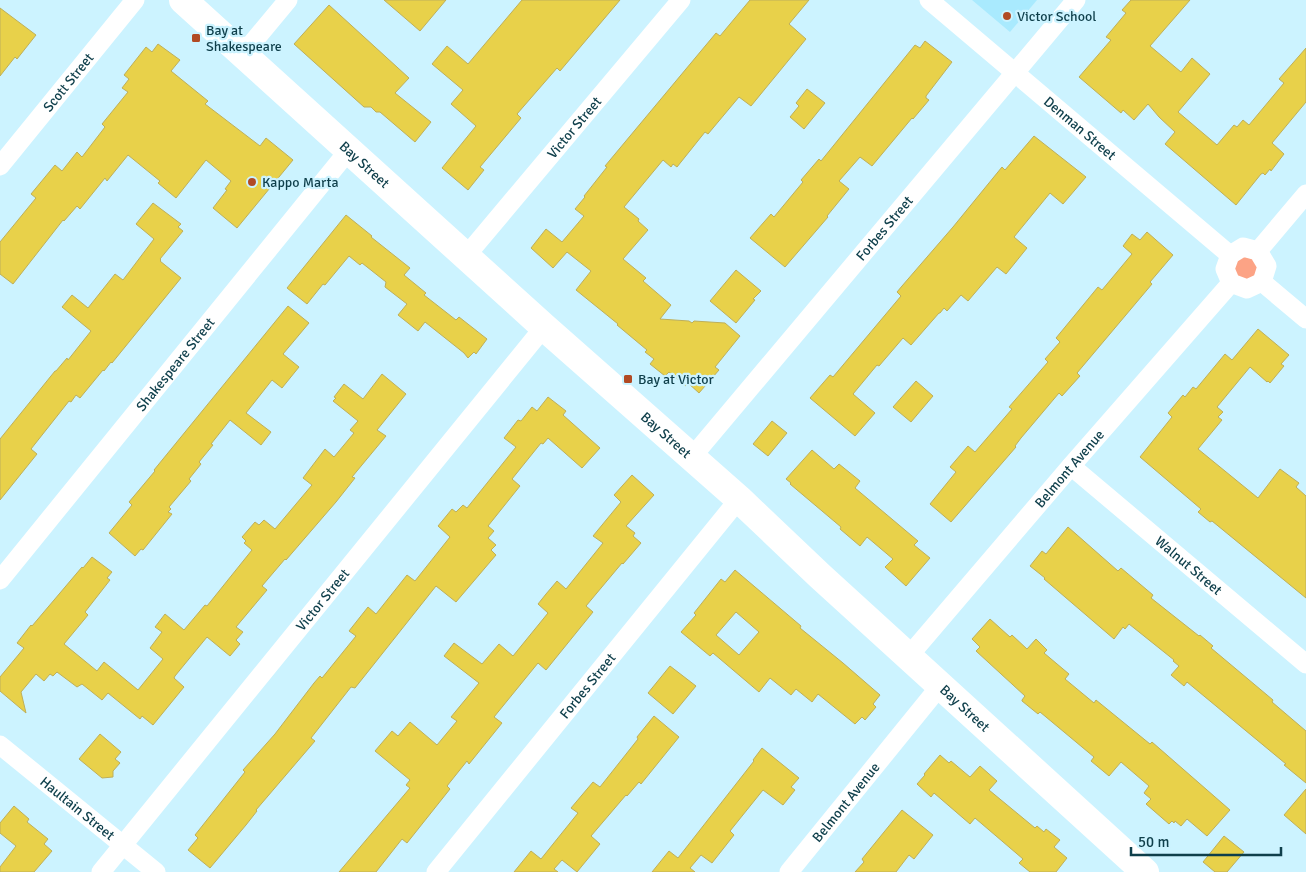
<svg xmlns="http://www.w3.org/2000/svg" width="1306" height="872" font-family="Signika,sans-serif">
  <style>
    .built { fill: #a9eafe }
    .green { fill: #fca385 }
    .building { fill: #e8d14a; stroke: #beaf5a; fill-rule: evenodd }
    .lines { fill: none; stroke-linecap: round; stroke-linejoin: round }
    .minor { stroke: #fff; stroke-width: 19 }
    .secondary { stroke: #fff; stroke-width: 28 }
    .poi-dot { fill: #b14a24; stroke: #ccf3ff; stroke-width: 2 }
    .labels { text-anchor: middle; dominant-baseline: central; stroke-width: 4.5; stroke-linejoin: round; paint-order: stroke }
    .poi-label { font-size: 14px; fill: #0f3f4b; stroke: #ccf3ff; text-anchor: start }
    .street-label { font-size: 14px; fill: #0f3f4b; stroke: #ccf3ff }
  </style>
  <rect width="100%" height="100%" fill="#ccf3ff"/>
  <!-- built -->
  <path class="built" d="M972 0H1037L1010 32Z"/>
  <!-- green -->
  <path class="green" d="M1242 256 1253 258 1258 268C1257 270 1255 275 1254 276 1249 281 1239 280 1236 273 1235 272 1235 266 1234 265Z"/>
  <!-- building -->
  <path class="building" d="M384 0H446L420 31Z
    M522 0H620L560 71 557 68 517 114 521 118 480 167 484 170 468 190 442 168 476 126 451 104 463 90 432 64 447 46 468 64Z
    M750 0H809L789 24 806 39 751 106 739 97 708 134 705 132 677 167 673 164 671 167 663 160 624 207 639 219 638 221 648 230 623 259 646 278 643 281 671 305 660 319 689 321 692 323 694 321 725 323 740 336 715 367 719 370 699 393 688 383 686 386 669 372 665 376 650 364 654 359 645 352 647 350 617 325 618 324 576 290 591 271 567 252 553 268 531 248 546 229 562 242 584 216 575 209 585 197 584 196 607 167 605 166 716 33 720 36Z
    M1131 0H1190L1150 46 1181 72 1192 58 1210 74 1178 112 1217 145 1234 125 1237 127 1243 120 1249 125 1284 83 1279 79 1306 48V102L1272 143 1284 154 1271 171 1270 169 1265 175 1263 173 1261 174 1236 205 1165 144 1175 132 1159 117 1148 104 1134 120 1123 110 1121 113 1079 77 1111 40 1106 37 1126 13 1122 10Z
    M329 5 409 78 395 93 431 122 415 142 380 112H376L371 107H364L294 44Z
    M0 8 36 35 17 59 15 57 0 76Z
    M925 41 952 62 926 96V98L929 100 913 119 912 118 872 166 860 157 839 181 849 189 827 216 828 217 785 267 750 238 771 214 774 217 803 182 801 180 819 159 821 161 915 45 920 48Z
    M158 44 180 60 171 71 208 101 205 104 260 146 266 138 293 160 237 228 213 208 227 190 225 189 231 181 206 160 176 198 158 183 160 181 128 155 107 181 105 178 80 209 77 206 64 221 63 220 13 284 0 274V242L36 198 31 194 55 165 62 171 77 152 82 157 105 127 102 124 128 92 122 88 129 79 124 75 146 47 152 52Z
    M807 89 825 103 804 129 790 117 799 106 796 103Z
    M1034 136 1086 177 1063 204 1050 193 1014 237 1027 248 1006 274 997 267 968 301 961 295 947 311 944 308 940 313H939L911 345 903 338 879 366 877 365 853 394 875 413 855 436 810 398 830 375 833 377 901 296 897 292 902 286 953 227 1002 167 1005 170Z
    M153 203 181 224 178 227 183 231 160 259 161 260 160 261 181 278 112 363 111 362 104 371 103 370 80 398 76 395 71 402 69 401 31 449 37 454 0 500V439L55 371H56L67 358 68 360 91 331 62 307 72 295 88 308 115 274 123 280 154 239 136 224Z
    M346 215 372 236 371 237 410 268 404 275 426 293 424 295 456 320 459 317 487 339 476 354 474 352 468 358 464 353 425 322 418 331 398 315 407 304 385 287 386 282 362 263 360 265 349 256 325 285 323 284 307 304 287 288Z
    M1147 232 1173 255 1150 282 1152 284 1077 373 1080 376 1062 396 1059 393 1021 438 1015 446 1016 447 951 522 930 504 956 472 950 467 968 446 975 452 1012 409 1009 407 1048 362 1045 359 1060 342 1056 338 1098 287 1102 290 1132 254 1123 246 1132 234 1140 240Z
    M736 270 761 291 753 299 755 300 736 323 710 301Z
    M288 306 309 323 283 354 299 367 282 388 272 380 246 413 271 432 261 445 230 420 211 444 213 445 199 462 201 464 189 479 191 481 169 507 171 509 168 512 172 514 143 550 141 549 135 556 109 533 132 505 129 502 155 471 154 470Z
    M1258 329 1289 355 1281 364 1284 366 1270 383 1268 381 1267 382 1250 367 1217 407 1223 412 1218 417 1222 420 1198 449 1258 498 1280 469 1299 483 1296 487 1306 496V598L1212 521 1210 522 1198 512 1201 509 1140 457 1172 417 1168 413 1183 395 1185 397 1193 387 1196 389 1225 354 1232 360Z
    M382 374 406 394 377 430 386 436 352 477 355 478 336 502 286 560 285 559 262 586 267 590 236 627 243 632 236 640 240 644 230 656 207 637 175 676 174 678 184 687 153 725 142 716 140 719 108 693 102 700 82 684 77 687 57 672 53 676 50 674 44 681 36 674 21 692 26 713 0 691V677L24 648 17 643 31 625 32 626 82 567 83 568 92 557 112 572 107 578 110 580 85 612 88 615 64 644 97 671 104 662 138 690 163 659 150 648 162 632 155 627 165 614 184 630 205 605 207 606 252 550 244 543 246 541 242 537 255 522 259 525 264 520 275 529 312 485 303 478 325 449 334 457 354 433 350 430 358 421 333 401 336 398 334 397 344 384 363 399Z
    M916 381 933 396 911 422 893 407Z
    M548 397 566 411 563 415 600 448 582 468 548 438 543 444 541 443 512 479 520 486 488 526 494 531 488 538 496 545 491 550 496 555 456 602 436 586 355 688 351 687 311 738 315 741 256 810 257 811 246 825 210 868 188 850 198 838 195 835 245 772 243 770 275 734 314 683 320 676 322 678 356 636 349 631 368 607 376 614 407 575 415 581 450 537 438 526 452 509 456 512 463 505 467 508 516 447 504 438 518 420 521 421 532 407 537 411Z
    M772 421 787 433 768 456 753 444Z
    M812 450 834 469 839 464 860 481 855 488 918 541 914 545 930 558 906 586 885 567 893 559 867 537 860 546 840 529 841 527 790 484 791 483 786 479Z
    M632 475 654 495 626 526 635 533 633 536 641 543 623 564 622 563 586 606 593 612 546 670 538 663 494 717 502 723 469 764 467 761 447 786 450 789 407 843 402 839 376 872H339L410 788 406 785 410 780 375 751 392 731 398 736 410 722 437 745 457 721 451 717 479 683 444 656 454 643 482 664 499 644 513 656 548 613 538 604 546 594 557 581 566 589 603 543 593 536 621 502 614 495Z
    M1068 527 1118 571 1121 568 1153 595 1151 598 1199 636 1200 635 1213 646 1211 648 1273 700 1272 702 1306 731V783L1284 765 1286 764 1187 682 1184 686 1171 675 1179 666 1173 661 1174 660 1129 624 1125 629 1123 627 1114 639 1044 579 1045 578 1030 566 1042 551 1046 554Z
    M735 570 801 626 800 628 843 663 880 695 873 704 876 707 865 720 862 717 855 724 818 694 812 702 796 689 791 695 770 678 759 692 713 653 710 656 681 632 696 615 694 613 721 579 725 582ZM736 612 759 632 739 655 716 635Z
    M990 619 1010 637 1012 635 1027 649 1036 639 1047 650 1044 653 1069 674 1065 679 1094 703 1096 700 1150 744 1152 742 1230 810 1207 836 1187 819 1181 826 1175 821 1174 823 1172 821 1169 824 1146 804 1151 799 1144 793 1149 786 1121 762 1109 776 1091 761 1094 757 1040 712 1038 714 1022 701V700L1025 696 976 651 980 647 972 639Z
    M670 666 696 686 673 714 648 693Z
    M654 716 679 737 641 784 639 782 627 796 626 795 591 836 600 844 577 872 562 860 554 869 558 872H514L531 851 541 859 578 813 571 808 593 782 600 787 638 739 637 737Z
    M100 734 121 752 115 759 120 763 113 771V777L102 778 79 759Z
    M762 748 799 778 791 787 795 790 783 805 763 790 730 831 734 835 712 863 701 855 690 868 695 872H652L669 851 678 858 754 761 753 760Z
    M940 755 949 763 951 761 970 777 980 766 997 781 989 790 1035 828 1037 826 1044 832 1046 829 1060 840 1054 847 1067 858 1056 872H1030L1019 863 1023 859 975 818 970 824 934 793 931 797 917 784 925 775 924 774Z
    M1306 789V834L1284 815Z
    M14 806 29 819 27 822 48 839 44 844 52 851 34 872H0V867L16 846 0 833V823Z
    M902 810 933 835 914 859 909 855 896 872H855L864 862 862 859Z
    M1224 836 1244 852 1227 872H1215L1203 862Z"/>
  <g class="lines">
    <!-- minor -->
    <g class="minor">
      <path id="s1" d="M929 0 1230 255"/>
      <path d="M243 54 288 0"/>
      <path id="s2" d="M0 166 135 0"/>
      <path d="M1243 247 1258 251 1267 266 1262 282 1247 289 1231 283 1225 269 1230 255Z"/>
      <path d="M1258 251 1306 194"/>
      <path id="s3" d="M466 256 681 0"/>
      <path d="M1262 282 1306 319"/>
      <path id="s4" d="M692 457 1076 0"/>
      <path id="s5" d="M1071 466 1306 664"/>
      <path id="s6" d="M0 580 349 150"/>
      <path id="s7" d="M908 657 1071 466 1231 283"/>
      <path id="s8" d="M0 745 156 872"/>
      <path id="s9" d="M101 872 544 327"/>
      <path id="s10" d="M436 872 739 499"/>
      <path id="s11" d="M789 872 940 686"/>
    </g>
    <!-- secondary -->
    <path class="secondary" id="s12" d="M183 0 544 327 739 499 820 576 1145 872"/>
  </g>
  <!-- markers -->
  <g class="poi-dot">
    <circle cx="1007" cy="16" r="5"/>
    <rect x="191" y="33" width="10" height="10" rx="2.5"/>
    <circle cx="252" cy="182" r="5"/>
    <rect x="623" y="374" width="10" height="10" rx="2.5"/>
  </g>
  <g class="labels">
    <!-- poi labels -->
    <g class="poi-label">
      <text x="1017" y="16">Victor School</text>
      <text x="206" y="30">Bay at<tspan x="206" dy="16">Shakespeare</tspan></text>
      <text x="262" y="182">Kappo Marta</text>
      <text x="638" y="379">Bay at Victor</text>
    </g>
    <!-- street labels -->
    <g class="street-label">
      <text stroke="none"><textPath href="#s2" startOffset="108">Scott Street</textPath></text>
      <text stroke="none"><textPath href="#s1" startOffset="198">Denman Street</textPath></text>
      <text stroke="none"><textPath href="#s3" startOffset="168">Victor Street</textPath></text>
      <text stroke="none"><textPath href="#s12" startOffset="245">Bay Street</textPath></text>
      <text stroke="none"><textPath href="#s4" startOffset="299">Forbes Street</textPath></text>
      <text stroke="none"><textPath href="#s6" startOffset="278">Shakespeare Street</textPath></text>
      <text stroke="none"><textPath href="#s12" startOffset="650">Bay Street</textPath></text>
      <text stroke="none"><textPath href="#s7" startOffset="248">Belmont Avenue</textPath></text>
      <text stroke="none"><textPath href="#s5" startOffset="154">Walnut Street</textPath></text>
      <text stroke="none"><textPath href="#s9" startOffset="351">Victor Street</textPath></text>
      <text stroke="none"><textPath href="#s10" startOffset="240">Forbes Street</textPath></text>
      <text stroke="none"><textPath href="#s12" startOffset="1055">Bay Street</textPath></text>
      <text stroke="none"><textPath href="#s11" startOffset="90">Belmont Avenue</textPath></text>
      <text stroke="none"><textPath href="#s8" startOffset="100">Haultain Street</textPath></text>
    </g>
  </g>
  <!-- scale -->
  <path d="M1131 847v8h150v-8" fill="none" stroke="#0f3f4b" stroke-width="2.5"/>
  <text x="1138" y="847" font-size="15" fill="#0f3f4b" stroke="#ccf3ff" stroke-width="4" paint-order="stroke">50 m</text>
</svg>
